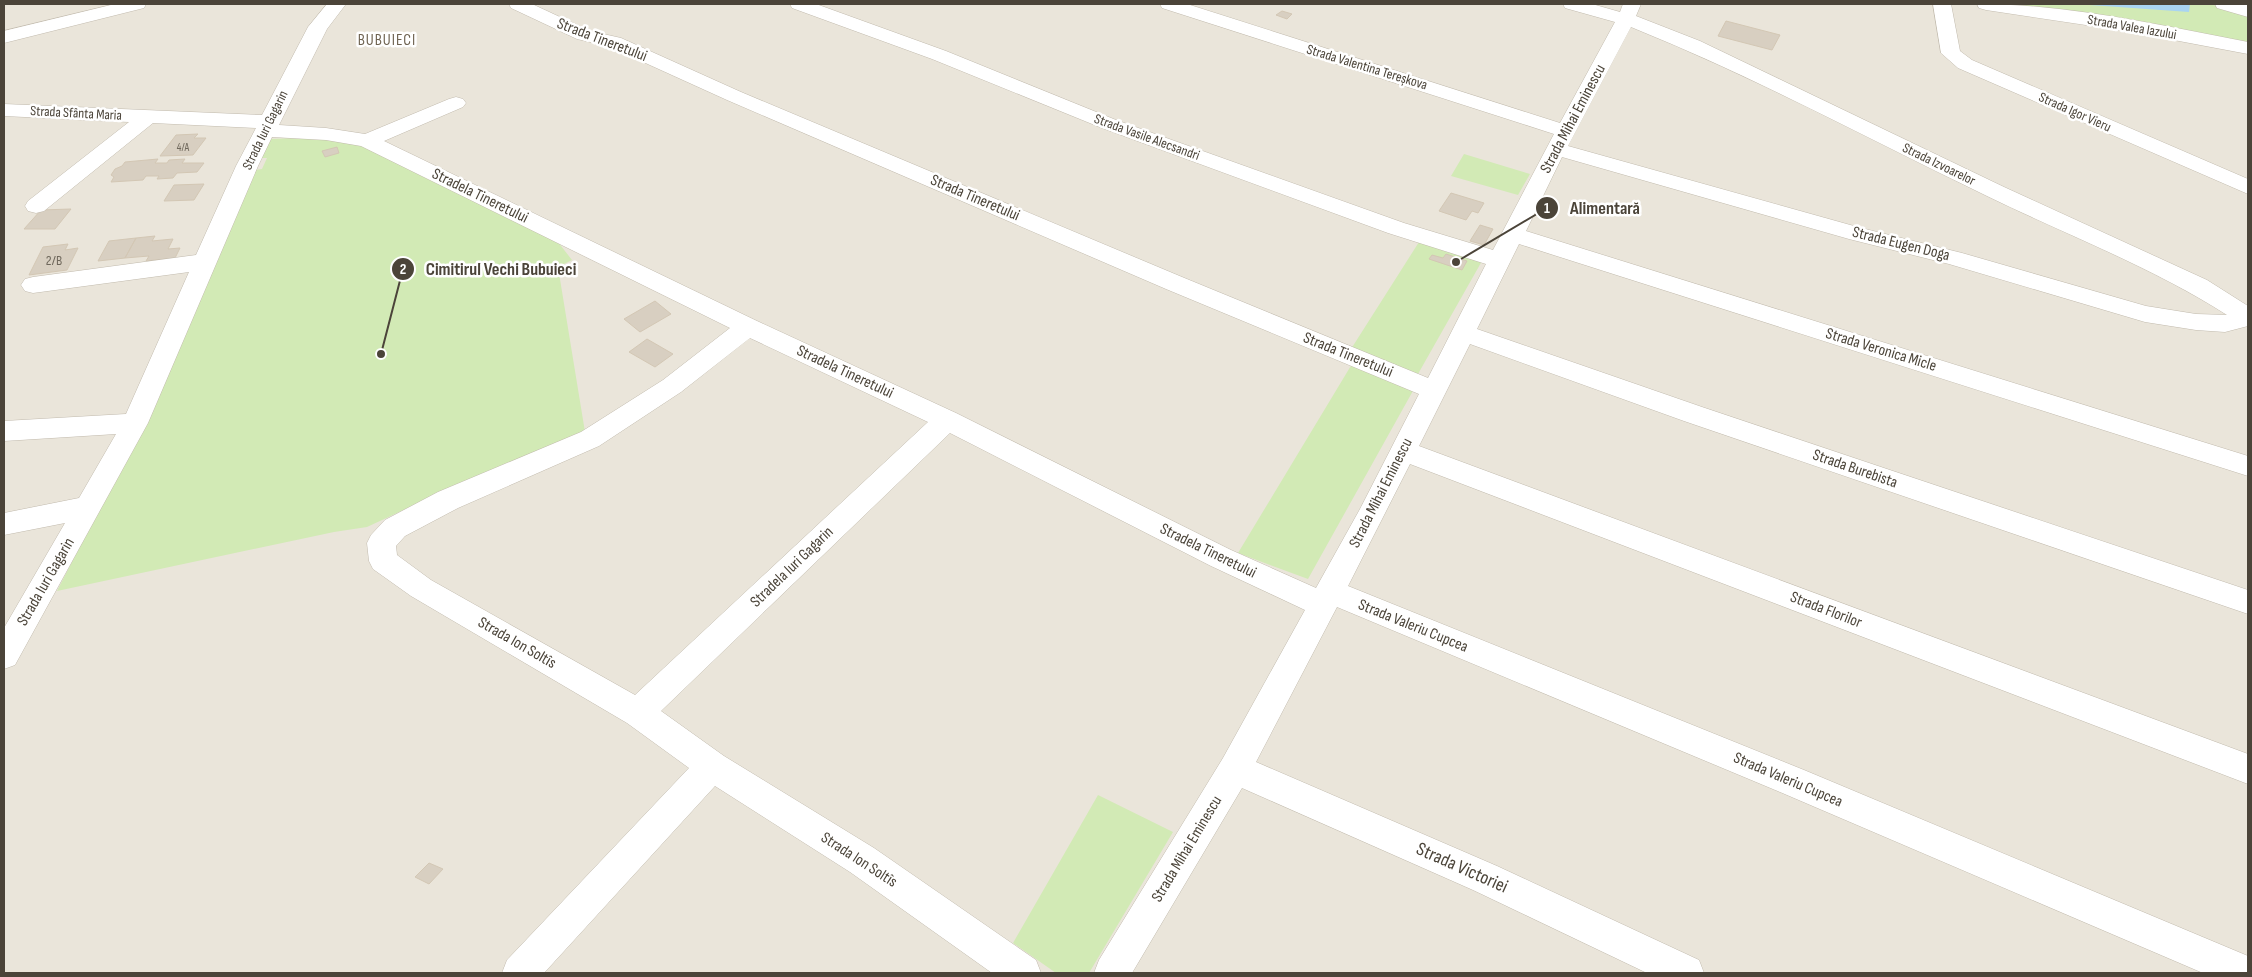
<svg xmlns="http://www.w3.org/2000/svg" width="2252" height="977" font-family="'Sofia Sans Condensed',sans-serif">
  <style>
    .residential { fill: #eae5da }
    .green { fill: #d2eab5 }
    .water { fill: #a9d4f2 }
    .building { fill: #d8cfc1; stroke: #d3c7b4 }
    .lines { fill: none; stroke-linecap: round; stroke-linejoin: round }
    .minor-casing { stroke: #c2bbae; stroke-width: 1 }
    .minor { fill: #fff; fill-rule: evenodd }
    .labels { text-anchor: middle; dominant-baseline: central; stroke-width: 5; stroke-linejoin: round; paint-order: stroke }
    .far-number-label { font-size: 11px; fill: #6e675b }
    .far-street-label { font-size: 14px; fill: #4b4439; stroke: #fff }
    .number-label { font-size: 14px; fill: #6e675b }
    .far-quarter-label { font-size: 16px; letter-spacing: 1px; fill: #6e6250; stroke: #fff }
    .street-label { font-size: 16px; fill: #4b4439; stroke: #fff }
    .near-street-label { font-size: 19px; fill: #4b4439; stroke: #fff }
    .leader { fill: none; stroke: #4b4439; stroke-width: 2 }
    .callout-dot { fill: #4b4439; stroke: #fff; stroke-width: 2 }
    .mark-label { font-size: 15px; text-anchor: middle; font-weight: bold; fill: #fff }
    .callout-label { font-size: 18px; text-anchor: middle; font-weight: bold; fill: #4b4439; stroke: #fff; stroke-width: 5; stroke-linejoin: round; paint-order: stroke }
  </style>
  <rect width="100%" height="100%" fill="#f6f3ec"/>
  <!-- residential -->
  <path class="residential" d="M4 4H2248V973H4Z"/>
  <!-- green -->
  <path class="green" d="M2008 4H2210L2248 16V46L2123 21Z
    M325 137 357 142 554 237 572 260 558 267 585 432 466 481 367 527 334 532 57 591 170 371 253 170 262 169 267 158H257L270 139Z
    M1464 154 1530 174 1518 195 1451 176Z
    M1419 242 1482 261 1418 374 1351 349Z
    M1352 364 1414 389 1308 579 1238 553Z
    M1098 795 1173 832 1089 973H1056L1013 943Z"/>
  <!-- water -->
  <path class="water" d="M2076 4H2190L2189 12Z"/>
  <!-- building -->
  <path class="building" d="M1282 11 1292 14 1287 19 1276 15Z
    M1726 21 1780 35 1772 50 1718 36Z
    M198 134 194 138H206L193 155 160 156 176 135Z
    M337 147 339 153 325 157 322 151Z
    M158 159 155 163H167L169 160 185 159 182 163H204L197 172 177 173 173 178 157 179 159 176H146L143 180 111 182 114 177 111 175 115 169 122 166 125 162Z
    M204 184 194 200 164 201 174 185Z
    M1451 193 1484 203 1478 213 1472 211 1466 220 1439 211Z
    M71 209 55 229H24L41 210Z
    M1480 225 1493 229 1484 245 1470 241Z
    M155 236 152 241 173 239 168 249 180 248 175 258 146 261 149 256 125 258 136 238Z
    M136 238 125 258 98 261 109 241Z
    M68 244 65 250 78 248 67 270 29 275 43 247Z
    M1446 254 1467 261 1462 270 1429 259 1432 255 1443 258Z
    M655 301 671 314 640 332 624 319Z
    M647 339 673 354 655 367 629 352Z
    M429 863 443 869 429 884 415 877Z"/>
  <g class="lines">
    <!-- minor casing -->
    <g class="minor-casing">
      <path id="minor" d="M115 4H146L144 8 4 43V31Z
        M327 4H346L327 29 279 125 326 128 365 134 449 99 456 97 463 99 466 103 463 107 384 141 757 321 956 413 1231 550 1316 588 1360 509 1419 394 1166 289 727 100 608 46 577 39 511 8 509 4H532L590 31 621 38 741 92 1182 277 1428 378 1486 264 1388 233 1102 128 932 59 792 8 790 4H816L946 51 1116 120 1404 223 1493 250 1554 134 1162 8 1160 4H1187L1560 123 1615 22 1565 8 1563 4H1592L1620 12 1623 4H1641L1636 16 1700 41 2004 187 2207 280 2248 306V326L2225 332 2196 330 2145 322 1949 264 1849 239 1562 157 1526 231 2248 456V476L1519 244 1477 329 1702 407 2248 590V614L1684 421 1470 344 1419 446 2248 754V784L1410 464 1348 586 1804 770 2248 956V973H2203L1780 792 1337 607 1256 762 1497 866 1699 960 1704 973H1647L1473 890 1242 788 1132 973H1094L1099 960 1223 758 1305 610 1211 566 950 433 661 711 724 756 874 848 1036 960 1041 973H992L850 872 715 786 544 973H502L507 960 689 768 627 723 411 596 373 569 369 561 367 543 371 535 385 520 438 492 581 432 663 380 730 328 361 146 326 140 272 137 258 166 148 423 15 665 4 669V628L65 523 4 535V513L79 498 116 434 4 441V421L126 414 189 272 33 293 25 291 21 285 25 279 33 277 196 255 236 166 256 128 153 123 44 211 36 213 28 211 25 206 28 201 129 122 4 116V104L262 115 308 27ZM1631 27C1753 76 1869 139 1987 196 2067 235 2152 267 2227 315L2196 314 2146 306 1962 253 1861 228 1568 146ZM750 338 928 422 635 695 431 580 397 555 396 546 405 536 458 508 599 446 681 392Z
        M1933 4H1951L1960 51 1972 60 2248 179V194L1958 68 1941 53Z
        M1977 4C2068 4 2159 25 2248 42V54L2126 31 1986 10 1979 8Z
        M2215 4 2248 5V17L2217 8Z"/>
    </g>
    <!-- minor -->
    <use href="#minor" class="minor"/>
  </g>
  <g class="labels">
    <!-- far-number labels -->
    <g class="far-number-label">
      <text x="183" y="147">4/A</text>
    </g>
    <!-- far-street labels -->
    <g class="far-street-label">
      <text transform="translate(2132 27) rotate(10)">Strada Valea Iazului</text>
      <text transform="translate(1367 67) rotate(17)">Strada Valentina Tereșkova</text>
      <text transform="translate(2075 112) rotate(24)">Strada Igor Vieru</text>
      <text transform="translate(76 113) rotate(3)">Strada Sfânta Maria</text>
      <text transform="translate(265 130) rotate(-64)">Strada Iuri Gagarin</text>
      <text transform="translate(1147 137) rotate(20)">Strada Vasile Alecsandri</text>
      <text transform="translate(1939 164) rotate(26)">Strada Izvoarelor</text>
    </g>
    <!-- number labels -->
    <g class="number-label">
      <text x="54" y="260">2/B</text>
    </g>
    <!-- far-quarter labels -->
    <g class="far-quarter-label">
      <text x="387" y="40">BUBUIECI</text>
    </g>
    <!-- street labels -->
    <g class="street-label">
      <text transform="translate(602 40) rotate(21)">Strada Tineretului</text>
      <text transform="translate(1573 119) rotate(-62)">Strada Mihai Eminescu</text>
      <text transform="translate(480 196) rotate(26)">Stradela Tineretului</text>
      <text transform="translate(975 198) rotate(23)">Strada Tineretului</text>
      <text transform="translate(1901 244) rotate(14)">Strada Eugen Doga</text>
      <text transform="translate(1881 350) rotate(17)">Strada Veronica Micle</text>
      <text transform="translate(1348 355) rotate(22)">Strada Tineretului</text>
      <text transform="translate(845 372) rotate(25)">Stradela Tineretului</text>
      <text transform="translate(1855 469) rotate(19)">Strada Burebista</text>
      <text transform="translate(1381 493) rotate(-63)">Strada Mihai Eminescu</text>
      <text transform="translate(1208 551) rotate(26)">Stradela Tineretului</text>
      <text transform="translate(792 567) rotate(-44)">Stradela Iuri Gagarin</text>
      <text transform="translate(46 582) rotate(-60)">Strada Iuri Gagarin</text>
      <text transform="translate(1826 610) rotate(21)">Strada Florilor</text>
      <text transform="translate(1413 626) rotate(22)">Strada Valeriu Cupcea</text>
      <text transform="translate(517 643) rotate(30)">Strada Ion Soltîs</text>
      <text transform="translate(1788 780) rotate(23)">Strada Valeriu Cupcea</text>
      <text transform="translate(1187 849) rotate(-59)">Strada Mihai Eminescu</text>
      <text transform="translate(859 860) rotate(33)">Strada Ion Soltîs</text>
    </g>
    <!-- near-street labels -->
    <g class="near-street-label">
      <text transform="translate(1462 868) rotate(24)">Strada Victoriei</text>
    </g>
  </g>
  <!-- callouts -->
  <path class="leader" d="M1456 262L1547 208M381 354L403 269"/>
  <g class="callout-dot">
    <circle cx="1456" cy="262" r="5"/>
    <circle cx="381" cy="354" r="5"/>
    <circle cx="1547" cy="208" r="12"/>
    <circle cx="403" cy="269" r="12"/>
  </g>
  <g class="mark-label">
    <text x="1547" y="213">1</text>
    <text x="403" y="274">2</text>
  </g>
  <g class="callout-label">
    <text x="1605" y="214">Alimentară</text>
    <text x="501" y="275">Cimitirul Vechi Bubuieci</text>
  </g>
  <!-- border -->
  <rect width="2252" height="977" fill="none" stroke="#4b4439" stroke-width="10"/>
</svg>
